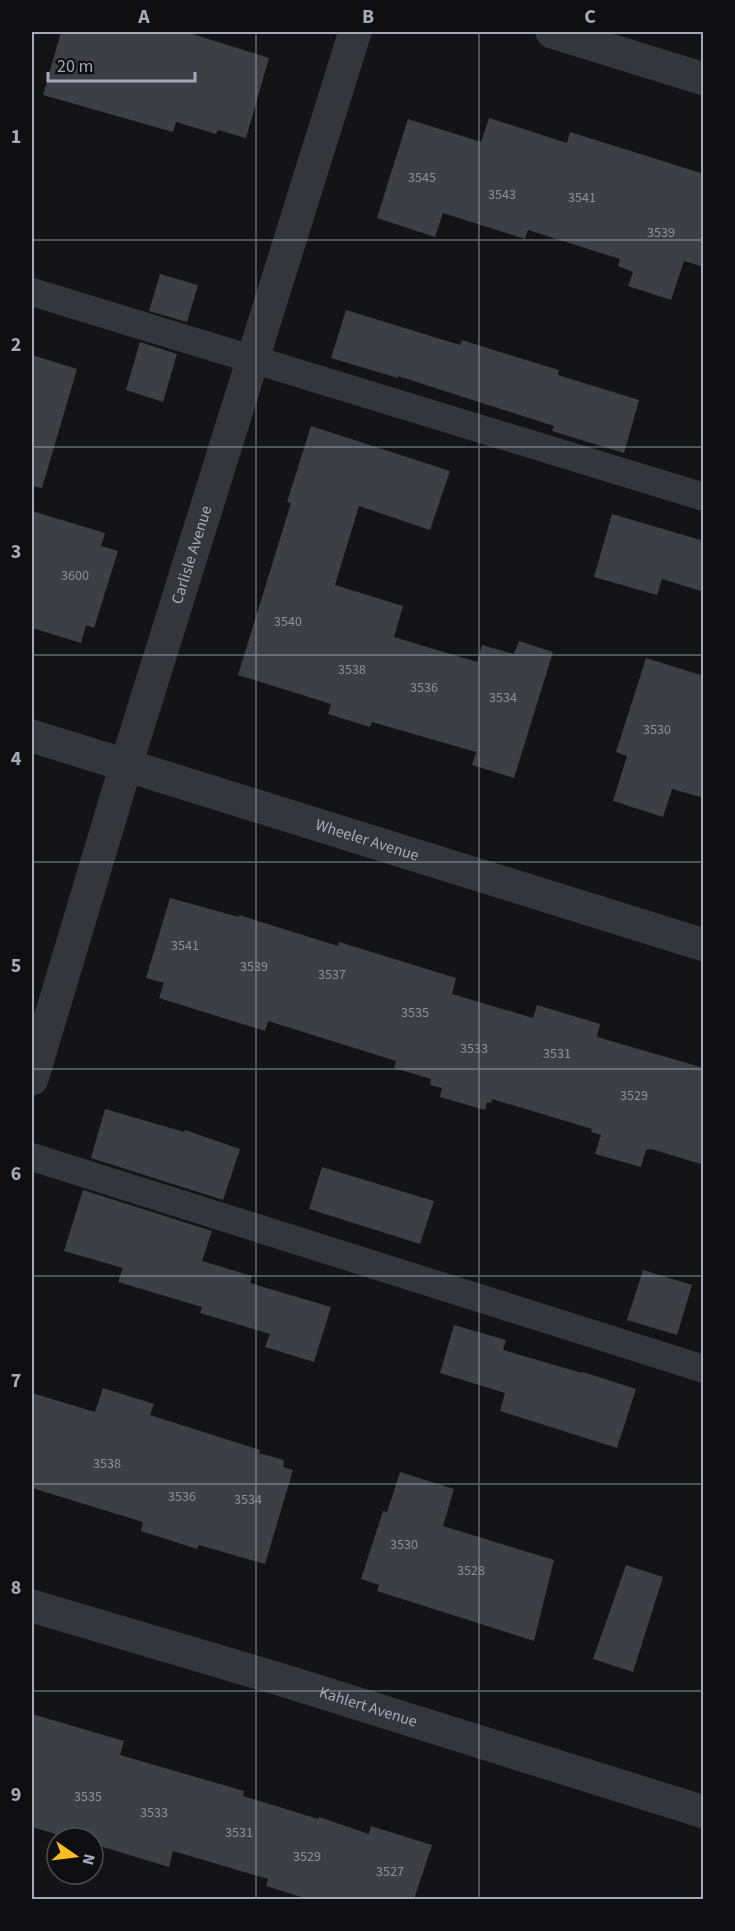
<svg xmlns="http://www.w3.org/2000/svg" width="735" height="1931" font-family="'Source Sans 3',sans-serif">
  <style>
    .building { fill: #3e3f44 }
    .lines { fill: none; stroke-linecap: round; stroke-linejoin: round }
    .lane { stroke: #35363c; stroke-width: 28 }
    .street { stroke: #35363c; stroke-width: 33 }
    .grid { fill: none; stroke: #a5aab8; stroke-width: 1.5; stroke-opacity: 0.55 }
    .labels { text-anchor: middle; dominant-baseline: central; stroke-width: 4.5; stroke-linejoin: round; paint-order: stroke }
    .number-label { font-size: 14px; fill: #8b8f9b }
    .street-label { font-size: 16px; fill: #a5aab8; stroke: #0f0f11 }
    .neatline { fill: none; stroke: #a5aab8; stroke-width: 2 }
    .grid-label { font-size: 20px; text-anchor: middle; font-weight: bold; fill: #a5aab8 }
  </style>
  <rect width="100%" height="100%" fill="#141416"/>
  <!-- building -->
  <path class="building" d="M61 32H186L269 58 246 138 218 130 216 134 176 122 173 132 43 95Z
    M489 118 567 143 570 132 704 174V267L684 261 671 300 628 286 633 272 618 266 620 259 528 230 525 239 443 213 435 237 377 218 408 119 481 142Z
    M160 274 198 285 187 322 149 311Z
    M346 310 460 345 462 340 500 352 559 370 558 375 639 400 624 453 552 431 554 426 398 376V378L331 358Z
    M140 342 177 354 163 402 126 390Z
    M32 355 77 369 42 488 32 486Z
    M311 426 450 471 430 530 359 506 335 585 403 606 394 637 477 662 482 645 514 654 519 641 553 652 514 778 472 765 476 752 372 722 370 727 328 714 331 704 238 675 291 503 287 502Z
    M32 511 105 533 101 546 118 551 94 628 86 625 81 643 32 628Z
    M612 514 704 541V592L662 579 657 595 594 577Z
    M646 658 704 676V798L672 789 663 817 613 801 627 756 616 752Z
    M170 898 239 917V915L338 946 339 942 456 978 452 994 533 1018 537 1005 600 1024 597 1037 704 1068V1165L651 1149 646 1150 641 1167 595 1154 601 1135 591 1132 592 1129 492 1099 491 1103 487 1102 485 1110 440 1097 442 1088 430 1085 431 1079 394 1068 396 1061 268 1021 265 1031 159 998 164 983 146 978Z
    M105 1109 184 1132 185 1130 240 1149 223 1200 91 1158Z
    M322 1167 434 1201 420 1244 309 1209Z
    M83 1190 212 1231 202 1261 252 1276 250 1283 331 1307 314 1362 265 1347 270 1334 200 1313 202 1307 118 1282 123 1268 64 1251Z
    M643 1270 692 1285 677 1335 627 1320Z
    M454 1325 506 1340 503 1350 582 1373 583 1372 636 1389 617 1448 500 1411 505 1393 440 1373Z
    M103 1388 154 1404 150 1415 260 1450 259 1453 284 1460 283 1467 293 1470 265 1564 199 1545 197 1549 141 1531 143 1522 32 1488V1393L95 1412Z
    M400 1472 454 1489 443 1526 554 1560 534 1641 377 1591 379 1585 361 1579 383 1511 387 1512Z
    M626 1565 663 1577 633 1672 593 1659Z
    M32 1714 124 1741 120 1755 244 1791 243 1796 318 1819 319 1817 369 1834 371 1826 432 1845 414 1899H308L266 1886 268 1879 173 1851 169 1867 93 1844V1838H69L32 1827Z"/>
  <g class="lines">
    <!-- lane -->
    <path class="lane" d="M32 292 704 497
      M32 1157 704 1369"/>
    <!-- street -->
    <g class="street">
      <path d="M552 32 704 79"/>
      <path id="s1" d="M32 736 704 945"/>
      <path id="s2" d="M32 1079 126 765 355 32"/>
      <path id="s3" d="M32 1606 279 1679 704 1812"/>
    </g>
  </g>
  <!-- grid -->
  <path class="grid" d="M256 32V1900M479 32V1900M32 240H704M32 447H704M32 655H704M32 862H704M32 1069H704M32 1276H704M32 1484H704M32 1691H704"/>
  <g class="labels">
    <!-- number labels -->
    <g class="number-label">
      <text x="422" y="178">3545</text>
      <text x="502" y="195">3543</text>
      <text x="582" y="198">3541</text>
      <text x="661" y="233">3539</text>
      <text x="75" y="576">3600</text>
      <text x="288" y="622">3540</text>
      <text x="352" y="670">3538</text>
      <text x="424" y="688">3536</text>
      <text x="503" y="698">3534</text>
      <text x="657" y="730">3530</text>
      <text x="185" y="946">3541</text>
      <text x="254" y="967">3539</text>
      <text x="332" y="975">3537</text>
      <text x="415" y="1013">3535</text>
      <text x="474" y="1049">3533</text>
      <text x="557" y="1054">3531</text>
      <text x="634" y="1096">3529</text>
      <text x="107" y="1464">3538</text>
      <text x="182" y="1497">3536</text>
      <text x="248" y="1500">3534</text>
      <text x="404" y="1545">3530</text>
      <text x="471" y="1571">3528</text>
      <text x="88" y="1797">3535</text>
      <text x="154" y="1813">3533</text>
      <text x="239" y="1833">3531</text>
      <text x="307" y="1857">3529</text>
      <text x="390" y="1872">3527</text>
    </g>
    <!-- street labels -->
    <g class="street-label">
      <text stroke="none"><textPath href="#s2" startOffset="548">Carlisle Avenue</textPath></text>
      <text stroke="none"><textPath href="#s1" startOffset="351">Wheeler Avenue</textPath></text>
      <text stroke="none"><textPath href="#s3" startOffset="351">Kahlert Avenue</textPath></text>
    </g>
  </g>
  <!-- border -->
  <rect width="735" height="1931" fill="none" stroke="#0f0f11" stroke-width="66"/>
  <!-- north arrow -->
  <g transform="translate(75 1856) rotate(104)"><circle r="28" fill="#0f0f11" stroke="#4b4d54" stroke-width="1.5"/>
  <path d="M0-4.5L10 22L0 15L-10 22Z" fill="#febc25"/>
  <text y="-9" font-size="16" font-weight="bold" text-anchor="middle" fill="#a5aab8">N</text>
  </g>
  <!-- scale -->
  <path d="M48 72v9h147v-9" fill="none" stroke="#a5aab8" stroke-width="3"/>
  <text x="57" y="72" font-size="18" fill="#a5aab8" stroke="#0f0f11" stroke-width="4.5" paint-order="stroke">20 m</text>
  <rect x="33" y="33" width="669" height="1865" class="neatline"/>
  <g class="grid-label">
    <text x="144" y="23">A</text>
    <text x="368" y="23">B</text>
    <text x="590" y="23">C</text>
    <text x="16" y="143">1</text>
    <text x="16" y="351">2</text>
    <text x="16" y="558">3</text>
    <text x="16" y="765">4</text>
    <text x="16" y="972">5</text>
    <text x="16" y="1180">6</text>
    <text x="16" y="1387">7</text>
    <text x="16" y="1594">8</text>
    <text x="16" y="1801">9</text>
  </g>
</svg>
